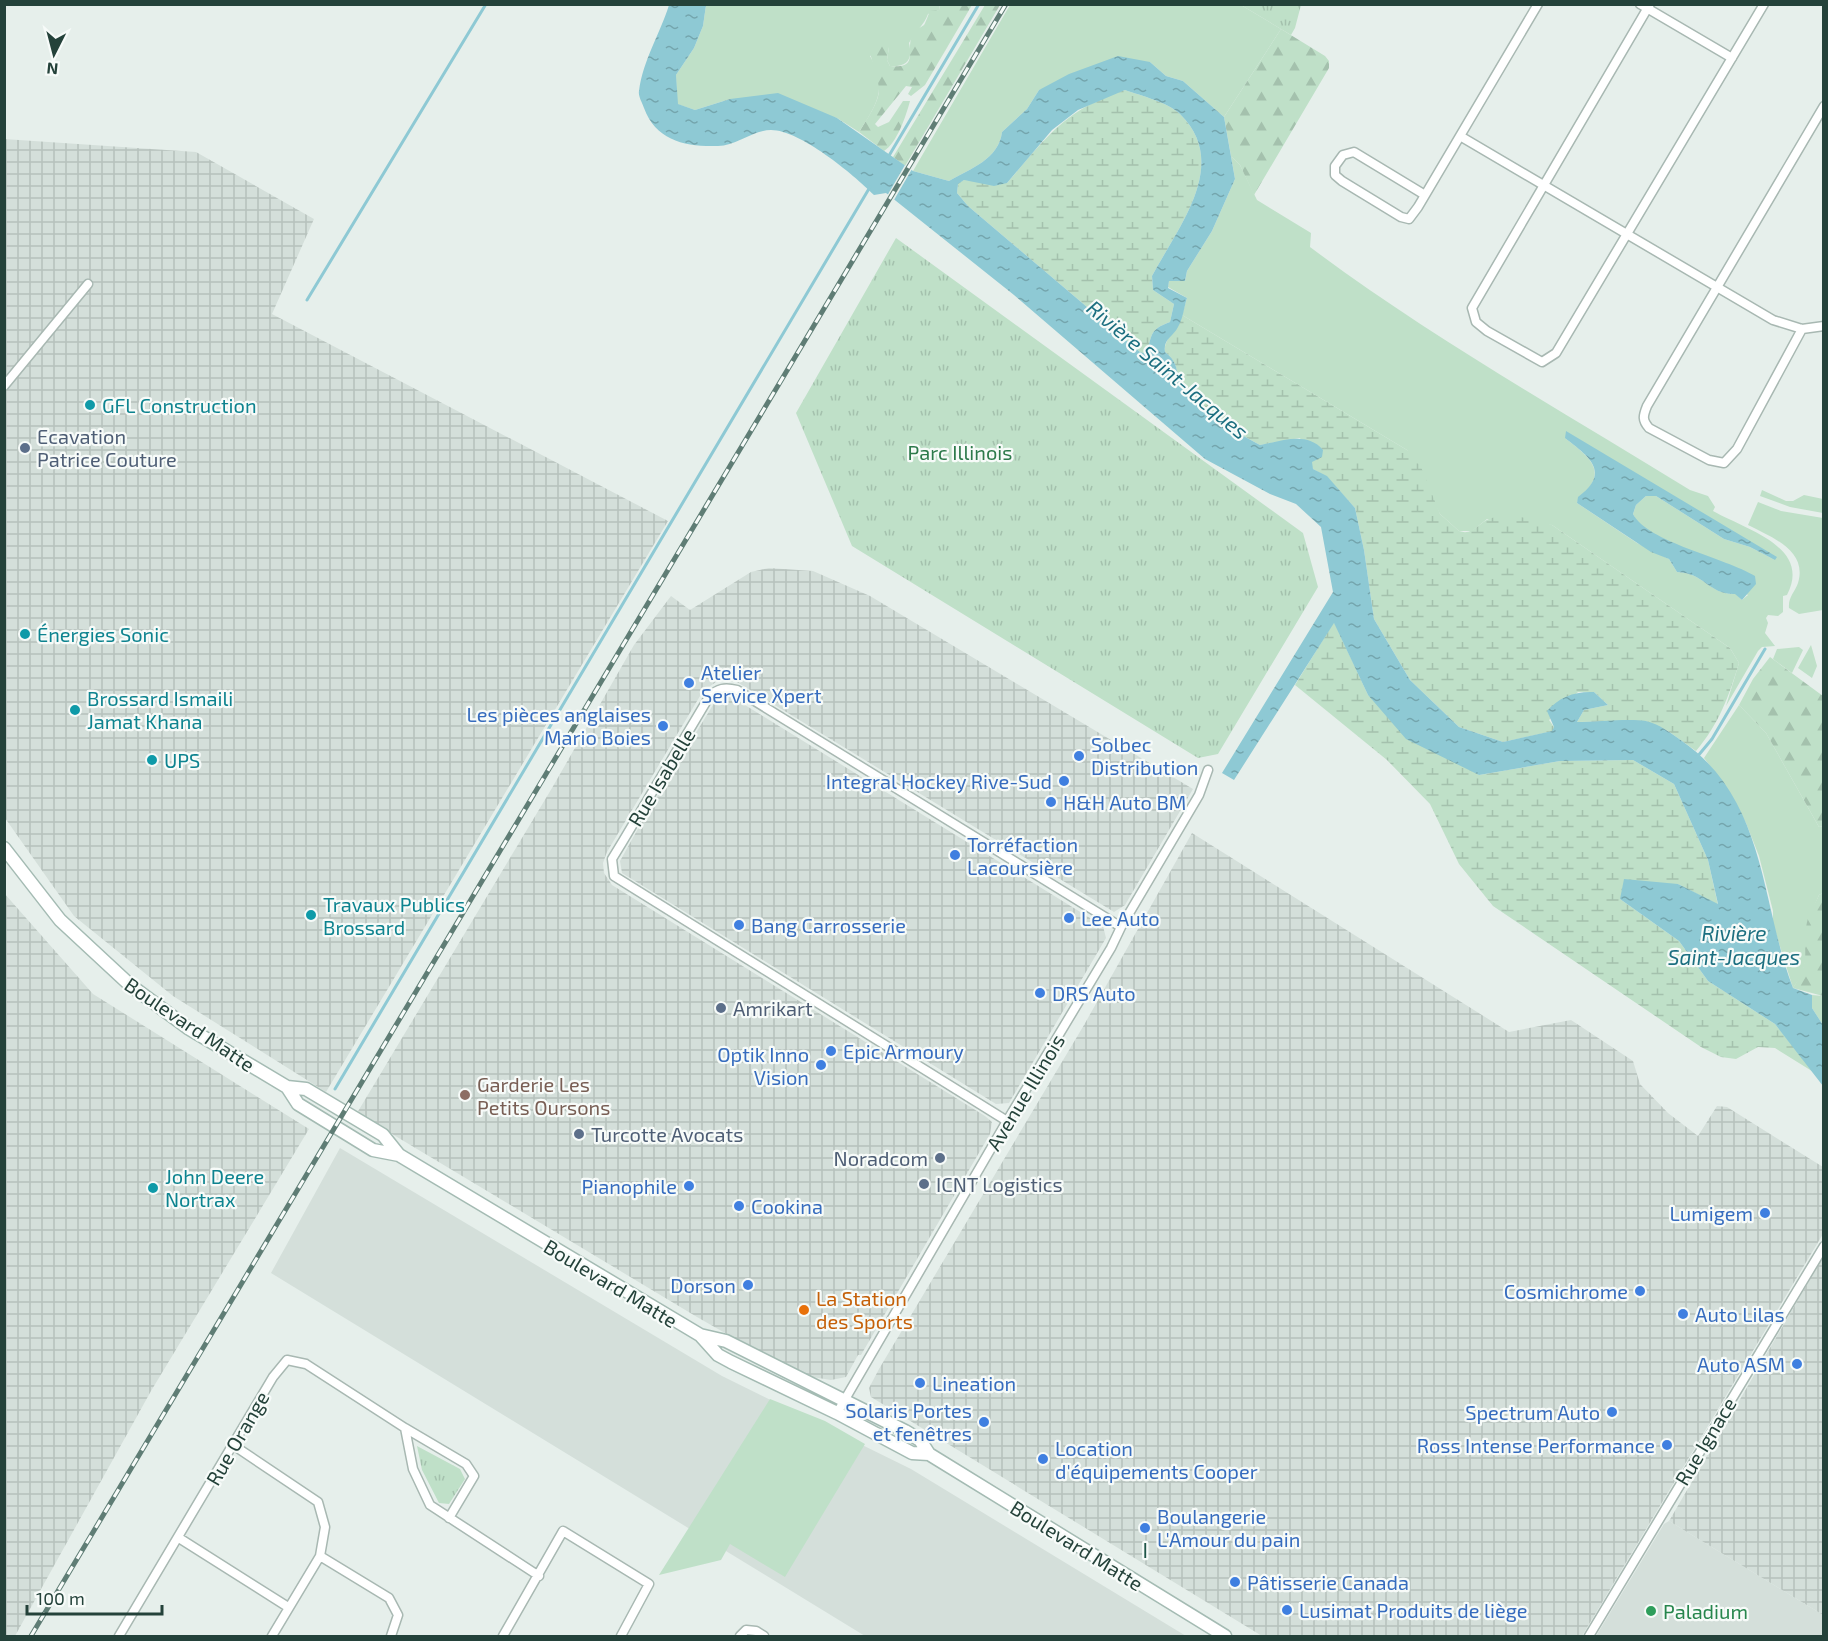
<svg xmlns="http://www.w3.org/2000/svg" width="1828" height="1641" font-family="'Exo 2',sans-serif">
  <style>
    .built { fill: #d4dfda }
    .industrial { fill: url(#industrial-grid) }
    .grass { fill: #bfe0c8; fill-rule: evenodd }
    .forest { fill: url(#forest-firs) }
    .wetland { fill: url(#wetland-marsh) }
    .park { fill: url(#park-tufts) }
    .water { fill: url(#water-ripples); fill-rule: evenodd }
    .pier { fill: #e6efeb }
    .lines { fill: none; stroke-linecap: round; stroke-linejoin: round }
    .stream { stroke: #8ec9d4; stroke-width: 3 }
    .minor-casing { stroke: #a8b8b2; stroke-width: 11 }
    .secondary-casing { stroke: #a4bbb3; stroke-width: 15 }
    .minor { stroke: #fff; stroke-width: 8 }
    .secondary { stroke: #fff; stroke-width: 12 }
    .rail-casing { stroke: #5f7d75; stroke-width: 5 }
    .rail { stroke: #f7fbf9; stroke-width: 3; stroke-dasharray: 9; stroke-linecap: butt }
    .culture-dot { fill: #0f9aa8; stroke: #f7fbf9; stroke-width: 2 }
    .service-dot { fill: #5c6f8a; stroke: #f7fbf9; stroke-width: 2 }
    .shop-dot { fill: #3f7fe0; stroke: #f7fbf9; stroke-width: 2 }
    .education-dot { fill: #8d6e63; stroke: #f7fbf9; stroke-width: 2 }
    .food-dot { fill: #e8710a; stroke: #f7fbf9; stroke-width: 2 }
    .leisure-dot { fill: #2e9e5b; stroke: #f7fbf9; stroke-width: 2 }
    .labels { text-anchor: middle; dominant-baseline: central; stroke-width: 4.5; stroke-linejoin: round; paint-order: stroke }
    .culture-label { font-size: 20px; fill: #0d838f; stroke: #f7fbf9; text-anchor: start }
    .service-label { font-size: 20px; fill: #4e5e75; stroke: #f7fbf9; text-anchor: start }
    .park-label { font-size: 20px; fill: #2d7a4b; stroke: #f7fbf9 }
    .shop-label { font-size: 20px; fill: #366cbe; stroke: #f7fbf9; text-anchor: start }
    .street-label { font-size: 20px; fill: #24423a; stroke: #f7fbf9 }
    .education-label { font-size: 20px; fill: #785e54; stroke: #f7fbf9; text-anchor: start }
    .food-label { font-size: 20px; fill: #c56008; stroke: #f7fbf9; text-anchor: start }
    .leisure-label { font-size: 20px; fill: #27864d; stroke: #f7fbf9; text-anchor: start }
    .water-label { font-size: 21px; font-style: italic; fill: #1c6f80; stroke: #f7fbf9 }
    .neighbourhood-label { font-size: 21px; letter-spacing: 1.5px; fill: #1f5548; stroke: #f7fbf9 }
  </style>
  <defs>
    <pattern id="industrial-grid" width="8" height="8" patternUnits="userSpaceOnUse" patternTransform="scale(1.5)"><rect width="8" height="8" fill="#d4dfda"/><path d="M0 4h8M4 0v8" fill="none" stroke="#b6c1bc"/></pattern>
    <pattern id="forest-firs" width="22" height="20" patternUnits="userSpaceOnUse" patternTransform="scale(1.5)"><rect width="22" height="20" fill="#bfe0c8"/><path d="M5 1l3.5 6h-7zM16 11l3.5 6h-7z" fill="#a4c1ad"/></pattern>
    <pattern id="wetland-marsh" width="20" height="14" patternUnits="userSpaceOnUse" patternTransform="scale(1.5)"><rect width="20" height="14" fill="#bfe0c8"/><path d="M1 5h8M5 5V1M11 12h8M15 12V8" fill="none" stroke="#a4c1ad"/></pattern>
    <pattern id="park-tufts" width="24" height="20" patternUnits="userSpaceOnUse" patternTransform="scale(1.5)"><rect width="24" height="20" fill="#bfe0c8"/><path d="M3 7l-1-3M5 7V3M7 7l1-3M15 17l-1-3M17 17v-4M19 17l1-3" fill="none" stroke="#a4c1ad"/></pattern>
    <pattern id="water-ripples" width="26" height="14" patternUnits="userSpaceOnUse" patternTransform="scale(1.5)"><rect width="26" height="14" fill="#8ec9d4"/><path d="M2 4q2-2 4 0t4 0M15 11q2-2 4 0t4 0" fill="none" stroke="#74a5ad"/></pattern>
  </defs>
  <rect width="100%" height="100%" fill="#e6efeb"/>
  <!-- built -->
  <path class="built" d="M340 1148 722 1376 911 1469 1186 1636H865L271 1273Z
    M1669 1521 1823 1615V1636H1596L1664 1524Z"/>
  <!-- industrial -->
  <path class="industrial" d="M4 139 196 152 314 219 272 314 668 521 326 1092 173 996 74 916 5 818Z
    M769 568 813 571 870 596 1193 789 1125 905 1114 912 737 682 719 680 703 691 607 852 603 863 604 873 612 885 985 1116 992 1122 990 1134 861 1355H858L846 1377 831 1380 812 1377 760 1353 697 1317 357 1113 552 788 634 645 671 596 690 610 751 572Z
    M727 694 1103 926 1106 938 1009 1103 996 1104 622 873 620 861 645 816 716 700Z
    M1192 833 1509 1032 1571 1020 1633 1061 1640 1084 1668 1113 1698 1136 1717 1106 1727 1107 1823 1167V1234L1582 1636H1262L871 1397 869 1388 879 1369 1084 1025Z
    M4 893 93 994 309 1129 151 1391 15 1636H4Z
    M1823 1257V1615L1669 1521Z"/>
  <!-- grass -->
  <path class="grass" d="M940 4 939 10 928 14C924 25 915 32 909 43 913 60 907 67 890 66L887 60 889 47 870 56C888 89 877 104 859 132L837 118 730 99 695 110 677 104 676 75 694 48 703 26 706 5Z
    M1010 5H1241L1281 29 1224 117 1183 81 1166 76 1150 62 1039 90 1027 109 1002 132C999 159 970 169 949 181L913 171Z
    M1231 156 1240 165 1257 200 1311 233 1310 247C1430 337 1562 411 1690 490L1708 496 1715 507 1713 511C1747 530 1812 547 1787 595L1783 596V612L1778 616 1768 615 1766 618 1768 623 1765 633 1775 646 1762 647 1758 651 1726 706 1739 663 1730 648 1552 525 1487 519 1472 531H1459L1440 514 1407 450 1182 315 1187 298 1168 287 1169 281H1185L1187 271 1212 231 1235 179ZM1565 438 1775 560 1750 547 1724 539 1656 496H1646L1636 505 1633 514 1639 525 1748 595 1742 600 1736 594C1709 595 1705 573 1677 572L1669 559 1637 543 1577 503 1579 497C1611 472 1588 456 1565 438Z
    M1762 490 1786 501H1793L1804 495 1823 499V513L1790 507 1760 496Z
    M1758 502 1781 511 1823 518V610L1799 614 1789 608C1788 597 1795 592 1798 583 1808 550 1771 537 1748 525Z
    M1811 645 1817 666 1812 678 1798 668Z
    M1799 647 1803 650 1792 673 1773 659 1777 649Z
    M1739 705 1766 733 1819 827 1823 826V893L1819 895 1807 923V954L1802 975 1793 988 1773 924V911L1759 856 1746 823 1724 784 1704 758Z
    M1812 995 1823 996V1025L1812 1008Z
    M770 1399 825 1421 865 1444 785 1577 730 1544 721 1560 659 1575Z"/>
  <!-- forest -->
  <path class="forest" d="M940 5H972L925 85 911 96 908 94 912 87 906 86 875 124 878 127 889 122 903 101H910C906 116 897 143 884 151L859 132C889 85 879 94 868 44L875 41H885L889 47 887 60 890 66C921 69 904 50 913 34 916 29 920 28 924 25 926 22 928 15 930 11L939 10Z
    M985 5H1000L905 166 893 157Z
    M1281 29 1325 56 1329 61V68L1254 195 1240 165 1231 156 1224 117Z
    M1770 657 1823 696V826L1819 827 1766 733 1739 705 1753 679Z
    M1823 893V996L1793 988C1813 958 1801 951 1807 922 1809 913 1815 904 1819 895Z"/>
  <!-- wetland -->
  <path class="wetland" d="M1125 90C1142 96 1167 102 1180 114 1231 164 1178 227 1152 276L1153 290 1174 304 1170 322C1148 330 1153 335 1146 355L1140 352 968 206 957 193 958 183 964 180 1007 183C1045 139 1066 108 1125 90Z
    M1182 315 1407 450 1421 467 1440 514 1459 531C1473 536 1478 523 1489 519 1509 512 1532 519 1552 525L1730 648 1739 663C1729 696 1719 724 1696 751L1668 731 1646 721 1577 722 1584 710 1608 705 1594 692H1578L1549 720 1554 727 1553 731 1503 742 1459 727 1410 680 1374 619 1364 550 1355 508 1327 477 1313 469 1300 438 1260 445C1236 432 1199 412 1184 389 1174 375 1181 364 1165 352 1163 339 1178 329 1182 315Z
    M1334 622 1368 695 1479 775 1560 761 1633 760 1674 784 1708 860 1718 905 1678 884 1620 899 1679 941 1708 981 1775 1024 1815 1073 1775 1048 1758 1047 1736 1059 1721 1057 1701 1047 1493 906 1459 864 1430 804 1387 760 1295 685Z"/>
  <!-- park -->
  <path class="park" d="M1241 5 1301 4V5L1295 28 1291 35Z
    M896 238 1303 533 1318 587 1218 754 1198 758 852 546 796 413Z
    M417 1446 460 1469 465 1479 449 1504 439 1503 422 1470Z"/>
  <!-- water -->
  <path class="water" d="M669 5H706L703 26 694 48 676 75 678 104 695 110 730 99 778 93 837 118 913 171 949 181C970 169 999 159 1002 132L1027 109 1039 90 1069 74 1118 56 1150 62 1166 76 1183 81 1224 117 1235 179 1212 231 1187 271 1185 281H1169L1168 288 1187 298C1184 307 1183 319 1178 327 1173 337 1163 339 1165 352 1181 364 1174 374 1184 389 1199 412 1236 432 1260 445 1282 441 1307 431 1323 450L1322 457 1312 462 1313 469 1327 476 1355 508 1364 550 1374 619 1410 680 1459 727 1503 742 1552 731 1554 727 1547 711C1559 697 1575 691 1594 692L1608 705 1584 710 1577 722C1596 722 1629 718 1646 721 1659 724 1671 733 1682 741 1767 800 1760 902 1793 988L1812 995V1008L1823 1025V1086L1775 1024 1708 981 1679 941 1620 899 1624 879 1678 884 1718 904 1708 860 1674 784 1633 760 1560 761 1479 775 1406 739 1368 695 1334 623 1234 780 1222 773 1333 592 1321 527 1296 504 1270 494 1205 459 1014 295 886 193 874 195C853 174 800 130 771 130 753 130 736 146 718 146 686 147 656 141 644 108 642 102 638 96 639 91 643 60 660 34 669 5ZM1125 90C1142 96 1167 102 1180 114 1231 164 1178 227 1152 276L1153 290 1174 304 1170 322C1148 330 1153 335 1146 354L1140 352 968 206 957 193 958 184 964 180 994 186 1007 183 1052 130 1078 110Z
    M1566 431 1777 557 1775 560 1750 547 1724 539 1656 496H1646L1636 505 1633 514C1647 542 1726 558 1755 576L1756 584 1742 600 1735 594C1709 595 1705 573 1677 572L1669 559 1651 552 1577 503 1578 497C1612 472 1588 456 1565 438Z"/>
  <!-- pier -->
  <path class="pier" d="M905 165 912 169 894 200 887 196Z"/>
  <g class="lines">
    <!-- stream -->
    <path class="stream" d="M887 159 979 4
      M307 300 486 4
      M1697 757 1712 739 1765 649
      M335 1089 870 187"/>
    <!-- minor casing -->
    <g class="minor-casing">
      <path id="minor" d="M1640 4 1732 58
        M1650 4 1472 308 1476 322 1487 331 1542 362 1556 353 1764 4
        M1460 136 1773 320 1802 329 1824 326
        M1425 195 1354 152 1343 155 1335 166V175L1342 181 1401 217 1409 219 1418 207 1538 4
        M1802 329 1737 449 1724 463 1709 460 1649 428C1642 420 1643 416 1647 406L1824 106
        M4 386 88 284
        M1007 1121 614 876 612 859 623 841 709 697C718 688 725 687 737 690L1121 927
        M837 1413 1007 1121 1111 948 1121 927 1199 795 1208 770
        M405 1428 466 1464 474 1476 449 1518
        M233 1445 318 1502 325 1527 320 1556 272 1636
        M179 1538 288 1607
        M320 1556 389 1598 398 1615 391 1636
        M119 1636 273 1377 287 1360 306 1364 405 1428 413 1469 430 1505 539 1576
        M503 1636 563 1531 649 1584 621 1636
        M740 1636 746 1630 756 1631 764 1636
        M1589 1636 1824 1246"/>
    </g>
    <!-- secondary casing -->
    <g class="secondary-casing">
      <path id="secondary" d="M4 848 60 920 130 985 188 1028 287 1087 306 1089 383 1135 399 1155
        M287 1087 298 1104 329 1123 373 1150 399 1155 700 1335 718 1355 731 1362 837 1413 912 1453 929 1454
        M700 1335 726 1341 905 1431 920 1440 929 1454 1225 1636"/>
    </g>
    <!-- minor -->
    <use href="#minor" class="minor"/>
    <!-- secondary -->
    <use href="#secondary" class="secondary"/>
    <!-- rail casing -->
    <g class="rail-casing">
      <path id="rail" d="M31 1636 1006 4"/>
    </g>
    <!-- rail -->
    <use href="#rail" class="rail"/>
  </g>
  <!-- markers -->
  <g class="culture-dot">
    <circle cx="90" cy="405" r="6"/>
    <circle cx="25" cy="634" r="6"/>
    <circle cx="75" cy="710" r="6"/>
    <circle cx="152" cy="760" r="6"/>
    <circle cx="311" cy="915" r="6"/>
    <circle cx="153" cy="1188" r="6"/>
  </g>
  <g class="service-dot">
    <circle cx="25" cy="448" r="6"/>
    <circle cx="721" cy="1008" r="6"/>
    <circle cx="579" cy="1134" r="6"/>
    <circle cx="940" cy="1158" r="6"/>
    <circle cx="924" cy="1184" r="6"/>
  </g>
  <g class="shop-dot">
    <circle cx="689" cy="683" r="6"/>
    <circle cx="663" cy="726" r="6"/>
    <circle cx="1079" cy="756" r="6"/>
    <circle cx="1064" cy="781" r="6"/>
    <circle cx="1051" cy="802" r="6"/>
    <circle cx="955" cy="855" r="6"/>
    <circle cx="1069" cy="918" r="6"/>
    <circle cx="739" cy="925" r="6"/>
    <circle cx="1040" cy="993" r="6"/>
    <circle cx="831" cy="1051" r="6"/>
    <circle cx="821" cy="1065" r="6"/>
    <circle cx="689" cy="1186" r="6"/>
    <circle cx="739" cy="1206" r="6"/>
    <circle cx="1765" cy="1213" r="6"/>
    <circle cx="748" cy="1285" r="6"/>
    <circle cx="1640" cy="1291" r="6"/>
    <circle cx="1683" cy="1314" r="6"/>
    <circle cx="1797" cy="1364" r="6"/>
    <circle cx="920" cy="1383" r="6"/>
    <circle cx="1612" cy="1412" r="6"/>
    <circle cx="984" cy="1422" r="6"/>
    <circle cx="1667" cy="1445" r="6"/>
    <circle cx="1043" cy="1459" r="6"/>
    <circle cx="1145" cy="1528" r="6"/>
    <circle cx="1235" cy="1582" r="6"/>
    <circle cx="1287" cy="1610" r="6"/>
  </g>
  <circle class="education-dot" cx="465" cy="1095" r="6"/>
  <circle class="food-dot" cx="804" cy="1310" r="6"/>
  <circle class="leisure-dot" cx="1651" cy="1611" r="6"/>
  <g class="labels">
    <!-- culture labels -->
    <g class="culture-label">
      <text x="102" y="405">GFL Construction</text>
      <text x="37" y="634">Énergies Sonic</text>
      <text x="87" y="698">Brossard Ismaili<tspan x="87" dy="23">Jamat Khana</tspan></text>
      <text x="164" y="760">UPS</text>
      <text x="323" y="904">Travaux Publics<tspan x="323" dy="23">Brossard</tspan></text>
      <text x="165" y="1176">John Deere<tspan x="165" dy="23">Nortrax</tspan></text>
    </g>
    <!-- service labels -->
    <g class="service-label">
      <text x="37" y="436">Ecavation<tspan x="37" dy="23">Patrice Couture</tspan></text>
      <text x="733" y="1008">Amrikart</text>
      <text x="591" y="1134">Turcotte Avocats</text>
      <text x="928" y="1158" text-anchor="end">Noradcom</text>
      <text x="936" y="1184">ICNT Logistics</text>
    </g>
    <!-- park labels -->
    <g class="park-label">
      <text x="960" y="452">Parc Illinois</text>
    </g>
    <!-- shop labels -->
    <g class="shop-label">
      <text x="701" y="672">Atelier<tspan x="701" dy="23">Service Xpert</tspan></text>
      <text x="651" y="714" text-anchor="end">Les pièces anglaises<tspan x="651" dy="23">Mario Boies</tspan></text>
      <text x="1091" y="744">Solbec<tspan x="1091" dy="23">Distribution</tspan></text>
      <text x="1052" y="781" text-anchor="end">Integral Hockey Rive-Sud</text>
      <text x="1063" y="802">H&amp;H Auto BM</text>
      <text x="967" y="844">Torréfaction<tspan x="967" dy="23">Lacoursière</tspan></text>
      <text x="1081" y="918">Lee Auto</text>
      <text x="751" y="925">Bang Carrosserie</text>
      <text x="1052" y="993">DRS Auto</text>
      <text x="843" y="1051">Epic Armoury</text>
      <text x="809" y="1054" text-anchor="end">Optik Inno<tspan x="809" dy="23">Vision</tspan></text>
      <text x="677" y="1186" text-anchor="end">Pianophile</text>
      <text x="751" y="1206">Cookina</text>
      <text x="1753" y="1213" text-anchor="end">Lumigem</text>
      <text x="736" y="1285" text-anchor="end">Dorson</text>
      <text x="1628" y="1291" text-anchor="end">Cosmichrome</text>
      <text x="1695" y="1314">Auto Lilas</text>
      <text x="1785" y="1364" text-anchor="end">Auto ASM</text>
      <text x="932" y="1383">Lineation</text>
      <text x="972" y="1410" text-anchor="end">Solaris Portes<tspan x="972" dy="23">et fenêtres</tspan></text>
      <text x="1600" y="1412" text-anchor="end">Spectrum Auto</text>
      <text x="1655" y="1445" text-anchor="end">Ross Intense Performance</text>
      <text x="1055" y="1448">Location<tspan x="1055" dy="23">d'équipements Cooper</tspan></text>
      <text x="1157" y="1516">Boulangerie<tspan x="1157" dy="23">L'Amour du pain</tspan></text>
      <text x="1247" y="1582">Pâtisserie Canada</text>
      <text x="1299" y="1610">Lusimat Produits de liège</text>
    </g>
    <!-- street labels -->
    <g class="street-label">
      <text transform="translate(661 777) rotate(-59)">Rue Isabelle</text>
      <text transform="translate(190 1024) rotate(34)">Boulevard Matte</text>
      <text transform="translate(1025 1092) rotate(-59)">Avenue Illinois</text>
      <text transform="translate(611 1283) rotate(31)">Boulevard Matte</text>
      <text transform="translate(237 1438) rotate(-60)">Rue Orange</text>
      <text transform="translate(1705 1441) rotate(-59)">Rue Ignace</text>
      <text transform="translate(1077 1545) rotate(32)">Boulevard Matte</text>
    </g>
    <!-- education labels -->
    <g class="education-label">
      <text x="477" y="1084">Garderie Les<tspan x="477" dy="23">Petits Oursons</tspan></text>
    </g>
    <!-- food labels -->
    <g class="food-label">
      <text x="816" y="1298">La Station<tspan x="816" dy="23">des Sports</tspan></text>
    </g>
    <!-- leisure labels -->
    <g class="leisure-label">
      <text x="1663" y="1611">Paladium</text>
    </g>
    <!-- water labels -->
    <g class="water-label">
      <text transform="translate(1168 369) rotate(40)">Rivière Saint-Jacques</text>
      <text x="1734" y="932">Rivière<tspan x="1734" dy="24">Saint-Jacques</tspan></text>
    </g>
    <!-- neighbourhood labels -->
    <g class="neighbourhood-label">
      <text x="1146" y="1549">I</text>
    </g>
  </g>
  <!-- border -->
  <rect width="1828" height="1641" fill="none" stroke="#24423a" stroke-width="12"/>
  <!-- north arrow -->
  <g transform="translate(54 54) rotate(186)" stroke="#f7fbf9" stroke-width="4.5" paint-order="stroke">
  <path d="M0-4.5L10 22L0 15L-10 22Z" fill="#24423a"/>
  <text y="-9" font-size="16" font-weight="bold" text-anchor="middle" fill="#24423a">N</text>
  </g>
  <!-- scale -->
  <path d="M27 1605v9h135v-9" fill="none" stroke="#24423a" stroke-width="3"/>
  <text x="36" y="1605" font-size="18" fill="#24423a" stroke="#f7fbf9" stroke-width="4.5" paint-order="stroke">100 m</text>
</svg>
